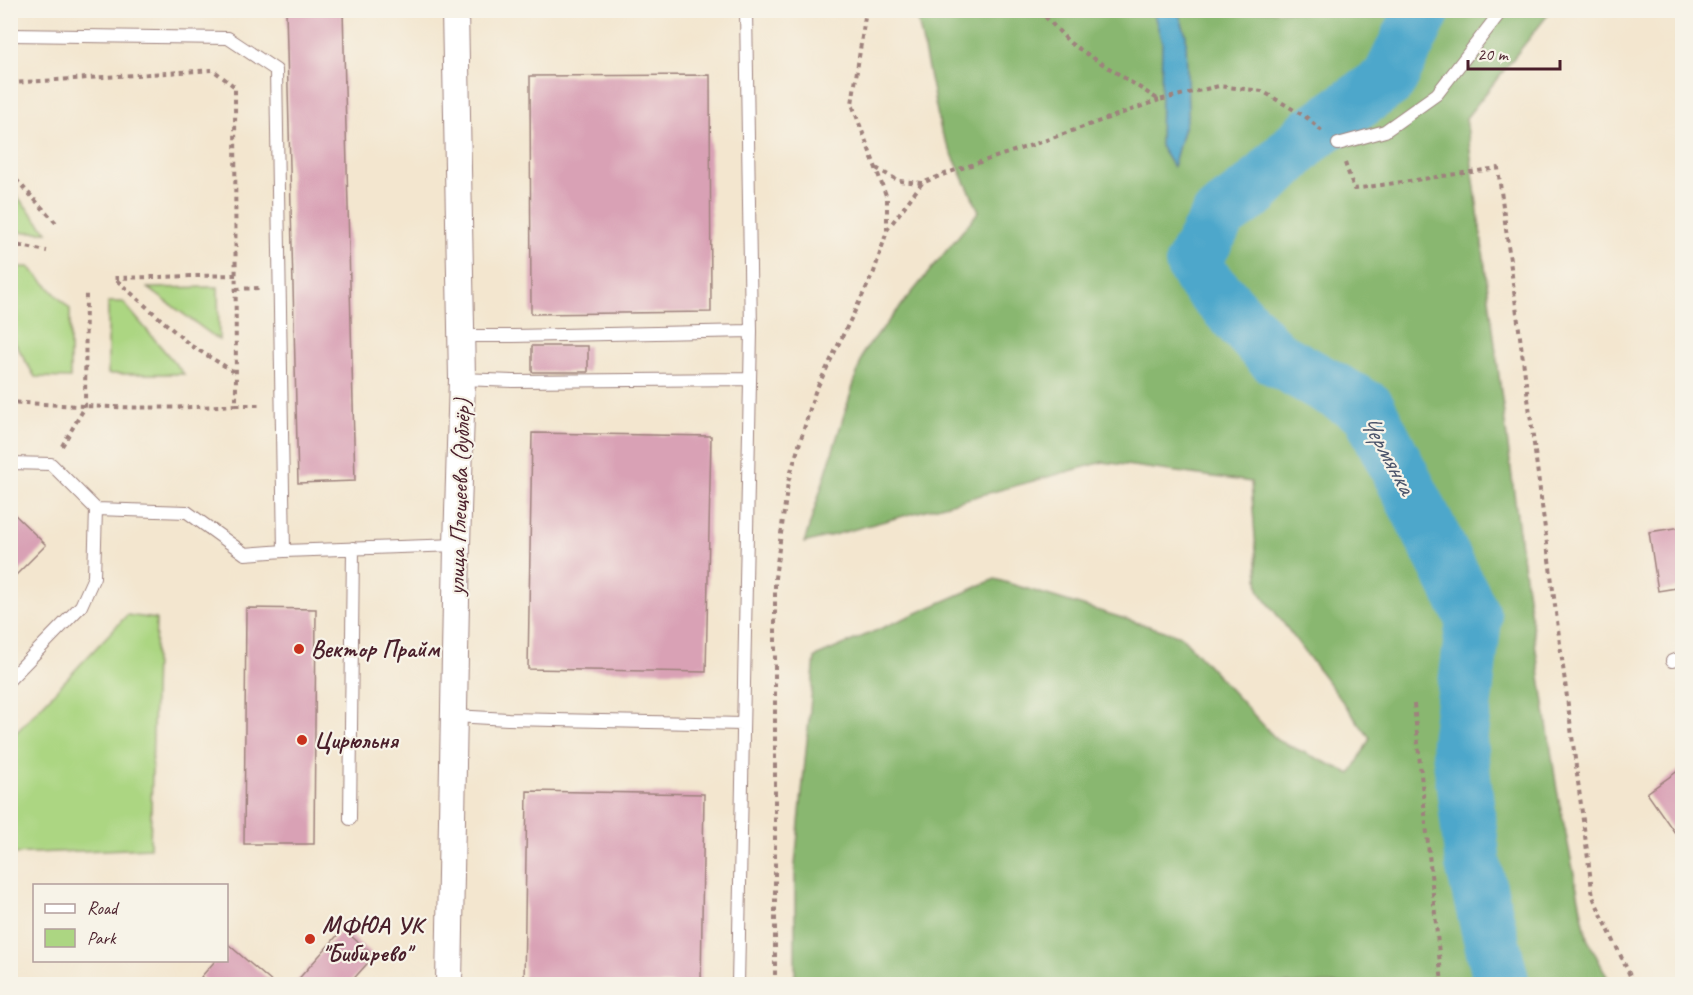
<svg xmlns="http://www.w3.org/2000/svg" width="1693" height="995" font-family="Caveat,sans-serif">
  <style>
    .green { fill: #acd682; stroke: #7b7a56; stroke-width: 1.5 }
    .forest { fill: #89b770; stroke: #6a6b4e; stroke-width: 1.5 }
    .water { fill: #4ea7cb; stroke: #4c637b; stroke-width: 1.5 }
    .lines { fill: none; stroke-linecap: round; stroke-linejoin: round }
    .river { stroke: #4ea7cb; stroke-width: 56 }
    .building { fill: #d9a1b5 }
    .lane-casing { stroke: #9e827d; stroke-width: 14 }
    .street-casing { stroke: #9e827d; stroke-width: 28 }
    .path { stroke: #9e827d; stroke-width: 4; stroke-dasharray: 4.5 4.5; stroke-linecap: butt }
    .lane { stroke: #fff; stroke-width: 12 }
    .street { stroke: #fff; stroke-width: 26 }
    .poi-dot { fill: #c8321e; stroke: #f7f3e8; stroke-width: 2 }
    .labels { text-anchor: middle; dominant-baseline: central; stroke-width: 4.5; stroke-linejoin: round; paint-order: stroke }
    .street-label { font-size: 24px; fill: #4a1f2b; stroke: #f7f3e8 }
    .poi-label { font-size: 24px; font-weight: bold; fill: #4a1f2b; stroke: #f7f3e8; text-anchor: start }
    .water-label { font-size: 26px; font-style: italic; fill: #4c556b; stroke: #f7f3e8 }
  </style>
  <rect width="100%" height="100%" fill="#f7f3e8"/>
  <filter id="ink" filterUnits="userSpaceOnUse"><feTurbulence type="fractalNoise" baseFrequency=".0167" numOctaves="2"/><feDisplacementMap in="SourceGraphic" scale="12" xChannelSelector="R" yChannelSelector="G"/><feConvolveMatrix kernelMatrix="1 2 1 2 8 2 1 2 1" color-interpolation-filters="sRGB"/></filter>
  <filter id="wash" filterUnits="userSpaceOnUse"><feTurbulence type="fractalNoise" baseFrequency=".008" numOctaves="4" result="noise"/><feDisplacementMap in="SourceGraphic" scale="24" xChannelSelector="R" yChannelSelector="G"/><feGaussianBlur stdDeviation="1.35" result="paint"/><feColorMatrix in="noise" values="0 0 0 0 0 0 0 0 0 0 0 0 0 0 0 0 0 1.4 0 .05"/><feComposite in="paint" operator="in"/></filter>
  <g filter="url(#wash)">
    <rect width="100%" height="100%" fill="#f3e6cf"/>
    <!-- green -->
    <path class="green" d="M11 189 47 232H11Z
      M10 267H29L70 309V378L35 377 11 336Z
      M218 287 219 340 148 288Z
      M108 302H123L184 374H108Z
      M127 615 156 619 150 848 11 854V738Z"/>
    <!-- forest -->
    <path class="forest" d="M916 11H1551L1466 118 1523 563 1557 790 1587 938 1611 984H795V865L815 657 995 579 1181 636 1277 740 1351 774 1370 738 1259 591 1251 482 1103 462 804 543 864 351 979 211 941 131Z"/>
    <!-- water -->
    <path class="water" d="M1153 11H1178L1186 35 1188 113 1173 167 1160 146 1162 42Z"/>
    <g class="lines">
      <!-- river -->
      <path class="river" d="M1423 10 1389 80 1310 135 1256 189 1219 216 1193 262 1202 278 1274 357 1368 409 1474 619 1459 742 1473 864 1502 984"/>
    </g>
    <g id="blocks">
      <!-- building -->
      <path class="building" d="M286 10H343L355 481 298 483Z
        M710 75 711 312 531 314 530 76Z
        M532 346H588V372H532Z
        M532 433 711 436 706 672 528 669Z
        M10 510 46 545 10 581Z
        M1682 527V587L1658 591 1649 532Z
        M246 608 316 609 314 844H244Z
        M1682 768V843L1647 793Z
        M527 791 704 794 701 984H524Z
        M343 929 374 956 349 984H294Z
        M229 945 274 984H209L201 977 216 960H226V948Z"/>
    </g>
  </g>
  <g filter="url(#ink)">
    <use href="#blocks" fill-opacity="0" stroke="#9e827d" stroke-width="1.5"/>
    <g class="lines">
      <!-- lane casing -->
      <g class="lane-casing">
        <path id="lane" d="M10 35 228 38 276 70 284 551 457 545
          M1338 144 1385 131 1437 94 1502 10
          M462 336H513L751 331
          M462 379 513 381 750 379
          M10 463 51 464 96 509 94 577 81 606 10 679
          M96 509 187 512 245 554 284 551
          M1672 661 1682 658
          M454 716 508 719 743 724
          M350 819 353 548
          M738 984 751 331 746 10"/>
      </g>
      <!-- street casing -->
      <g class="street-casing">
        <path id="street" d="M449 984 457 545 462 379 455 10"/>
      </g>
      <!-- path -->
      <path class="path" d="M1039 10 1070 43 1159 100 1219 86 1262 91 1306 117 1322 131
        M10 83 213 70 235 87 236 405C161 410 86 407 10 402
        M1345 163 1354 189 1498 168 1593 897 1634 984
        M876 168 899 181 922 183
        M10 173 58 225
        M887 230 922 183 950 172 1032 145 1159 100
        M10 244 47 251
        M236 275 114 278 190 345 236 373
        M236 289 259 288
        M236 405H260
        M62 446 85 407 86 291
        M1414 704 1442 984
        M775 984V578L788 482 815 392 874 272 887 231V198L852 104 866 10"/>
      <!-- lane -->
      <use href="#lane" class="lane"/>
      <!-- street -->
      <use href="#street" class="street"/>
    </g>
  </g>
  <!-- markers -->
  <g class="poi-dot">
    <circle cx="299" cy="649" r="6"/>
    <circle cx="302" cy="740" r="6"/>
    <circle cx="310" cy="939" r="6"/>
  </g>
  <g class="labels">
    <!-- street labels -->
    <g class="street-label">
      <text transform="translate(459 497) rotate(-88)">улица Плещеева (дублёр)</text>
    </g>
    <!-- poi labels -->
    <g class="poi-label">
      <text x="311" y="649">Вектор Прайм</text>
      <text x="314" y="740">Цирюльня</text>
      <text x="322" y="925">МФЮА УК<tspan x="322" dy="28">"Бибирево"</tspan></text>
    </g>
    <!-- water labels -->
    <g class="water-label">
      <text transform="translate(1388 454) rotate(61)">Чермянка</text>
    </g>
  </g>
  <!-- margin -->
  <rect width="1693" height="995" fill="none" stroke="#f7f3e8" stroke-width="36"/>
  <!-- legend -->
  <rect x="33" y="884" width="195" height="78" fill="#f7f3e8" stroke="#b29e9c" stroke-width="1.5"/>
  <rect x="45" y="904" width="30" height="9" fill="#ffffff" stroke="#b29e9c" stroke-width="1.5"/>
  <text x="87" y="914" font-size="18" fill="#4a1f2b">Road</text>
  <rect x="45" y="929" width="30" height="18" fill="#acd682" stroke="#b29e9c" stroke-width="1.5"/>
  <text x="87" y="944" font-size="18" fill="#4a1f2b">Park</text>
  <!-- scale -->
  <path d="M1468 60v9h92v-9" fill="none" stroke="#4a1f2b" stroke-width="3"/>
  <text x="1477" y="60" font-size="18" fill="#4a1f2b" stroke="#f7f3e8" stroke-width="4.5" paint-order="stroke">20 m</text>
</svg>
